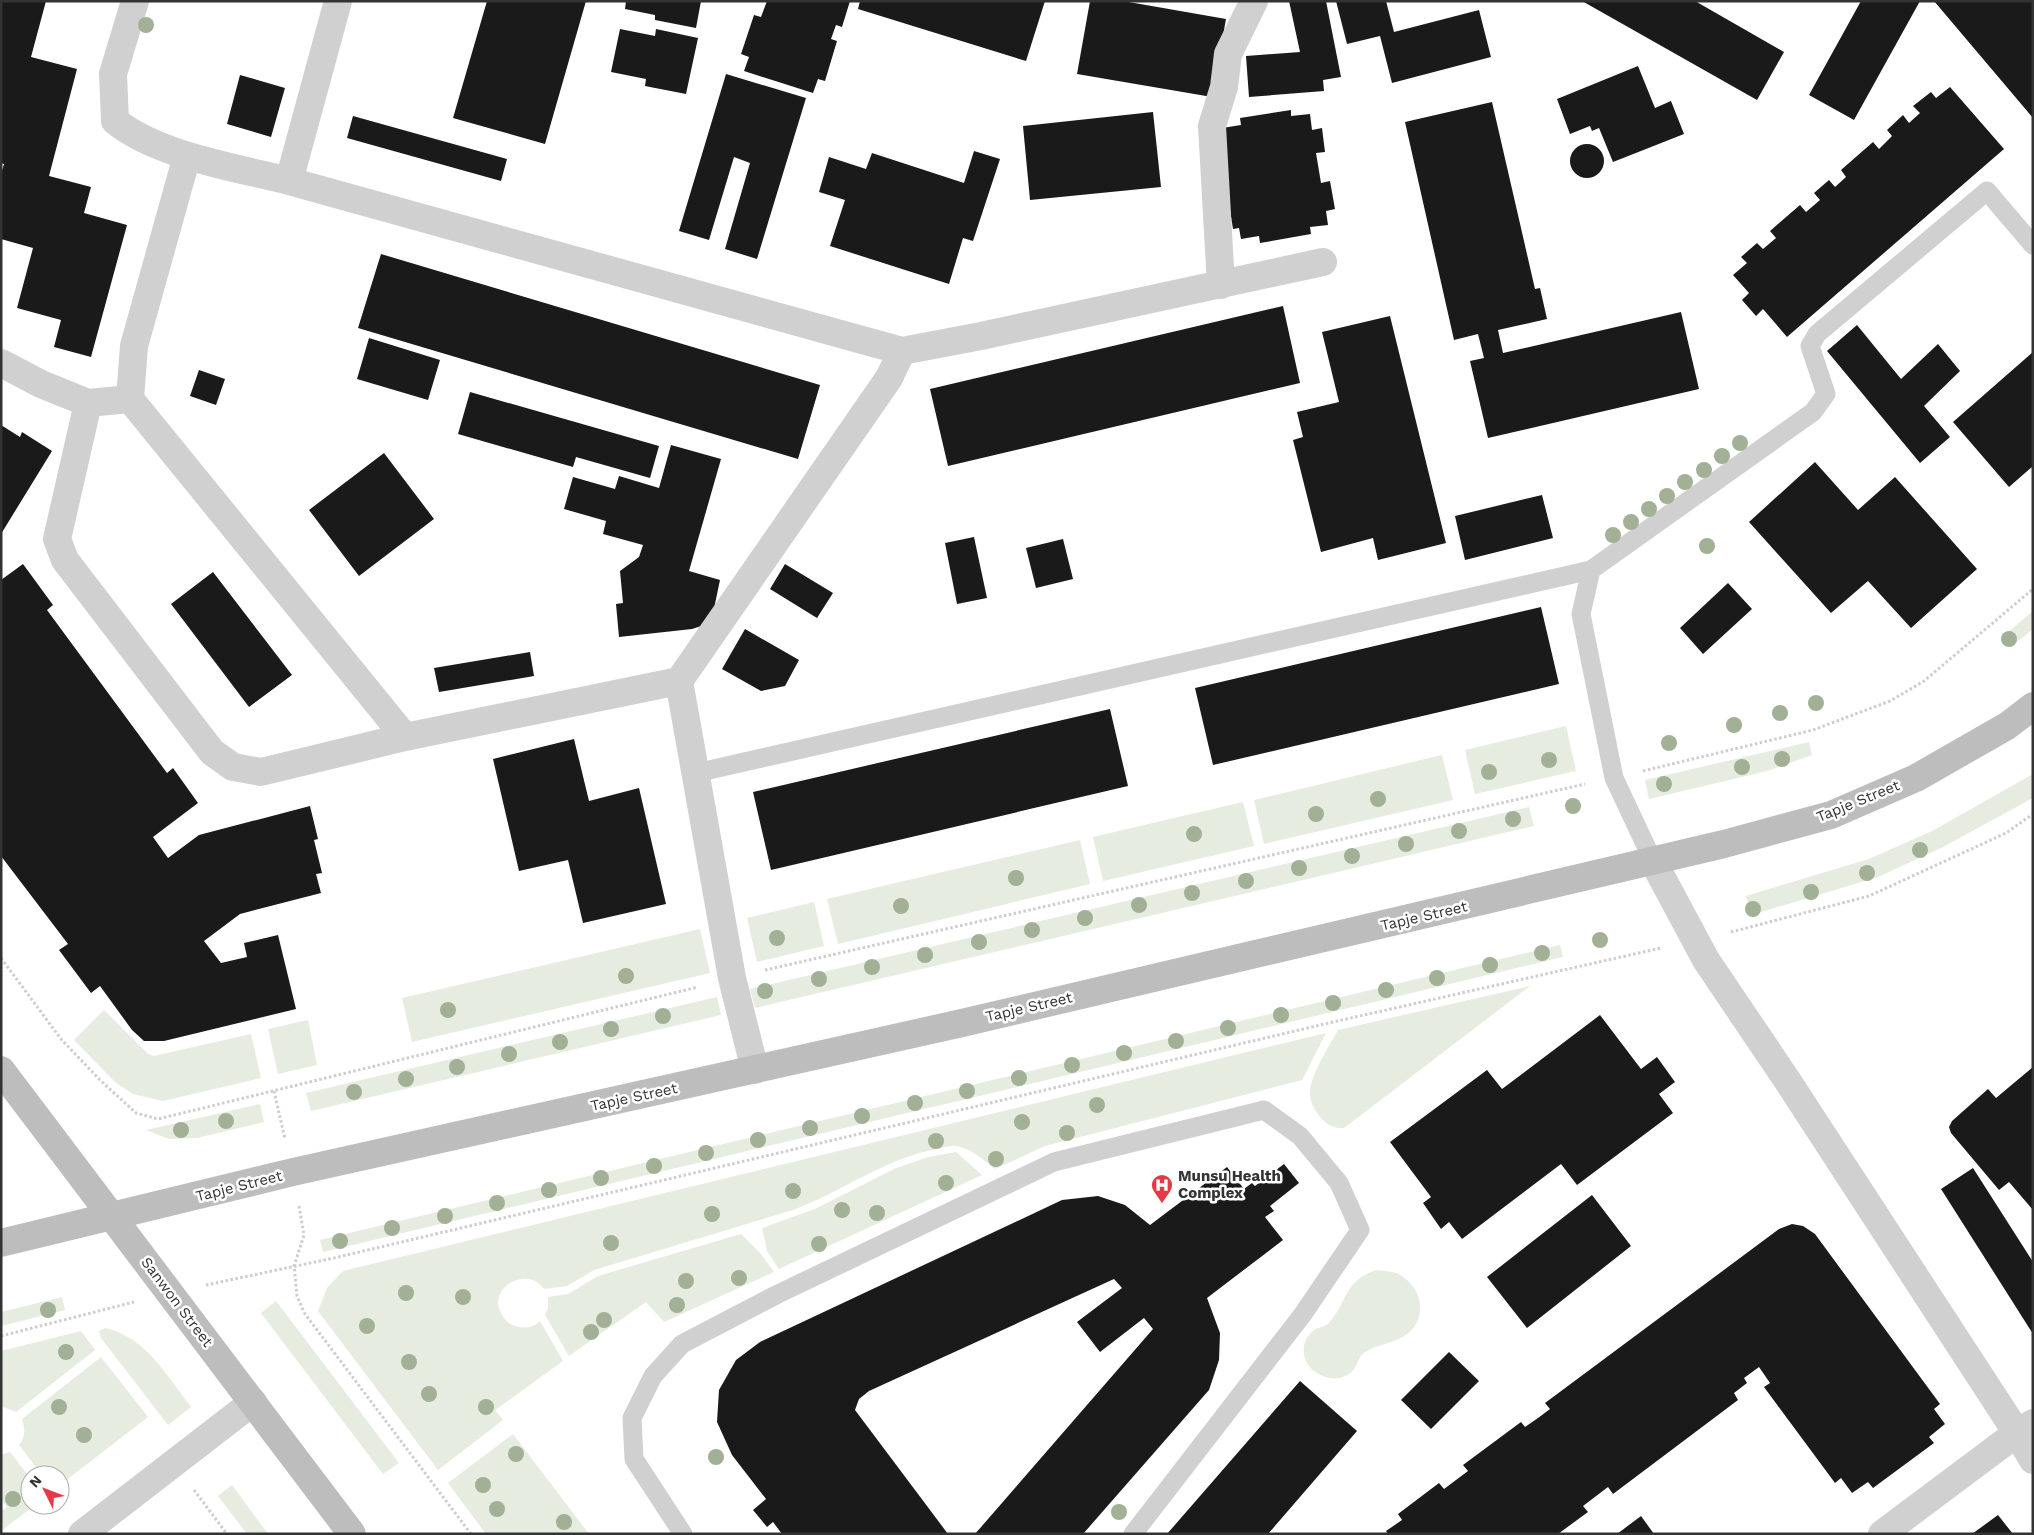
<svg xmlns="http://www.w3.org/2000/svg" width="2034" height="1535" font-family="'Work Sans',sans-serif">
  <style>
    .green { fill: #e6ecdf }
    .building { fill: #1a1a1a }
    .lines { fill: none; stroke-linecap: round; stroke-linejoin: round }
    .path { stroke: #cdcdcd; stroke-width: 3; stroke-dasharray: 2.5 2.5; stroke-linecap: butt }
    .lane { stroke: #d0d0d0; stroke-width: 19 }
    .street { stroke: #d0d0d0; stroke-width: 28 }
    .secondary { stroke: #bdbdbd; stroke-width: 28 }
    .tree { fill: #a2b095 }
    .labels { text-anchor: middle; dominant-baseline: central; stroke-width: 5; stroke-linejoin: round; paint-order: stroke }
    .street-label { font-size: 15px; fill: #333; stroke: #fff }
    .poi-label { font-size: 15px; font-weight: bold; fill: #333; stroke: #fff; text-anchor: start }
  </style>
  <rect width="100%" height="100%" fill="#fff"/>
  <!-- green -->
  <path class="green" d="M2033 611V629L2011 647 2002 637Z
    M1566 726 1576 771 1475 794 1465 750Z
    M1809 742 1812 755 1767 771 1649 799 1645 780Z
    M1442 755 1453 800 1264 844 1254 800Z
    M2033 774V798L1941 848 1878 877 1751 915 1746 896 1869 859 1932 831Z
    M1243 802 1254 846 1103 881 1093 837Z
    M1529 807 1534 826 755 1008 750 989Z
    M1080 840 1090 884 838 944 827 899Z
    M814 902 824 946 757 962 747 918Z
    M700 929 710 973 412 1042 402 998Z
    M1560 945 1563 957 323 1252 320 1240Z
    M1530 986 1344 1128C1334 1129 1326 1124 1320 1117 1316 1111 1310 1103 1310 1095 1309 1076 1329 1047 1338 1030Z
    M717 997 721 1015 311 1111 306 1093Z
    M104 1010 148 1054 154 1056 251 1034 261 1078 163 1101 133 1094 115 1082 74 1040Z
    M308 1020 317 1065 278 1074 268 1029Z
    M1326 1033 1302 1080 1045 1146 995 1169C983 1160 971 1148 956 1146 950 1145 943 1148 937 1149 885 1158 842 1192 793 1210L594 1270 567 1286 544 1289C528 1265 487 1287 501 1313 504 1319 508 1324 515 1326 524 1329 533 1328 540 1321L563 1361 495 1410 503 1420 438 1470 318 1311 327 1288 343 1271Z
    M260 1104 264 1122 197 1138 169 1139 146 1130Z
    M956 1152 982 1175 779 1269 767 1251 762 1228 815 1209 894 1169 928 1157Z
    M741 1234 761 1254 774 1272 664 1322 646 1302 569 1356 545 1315 548 1308V1297L568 1294 598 1276Z
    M1376 1270C1384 1271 1395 1271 1402 1276 1422 1289 1428 1318 1407 1334 1395 1343 1378 1344 1365 1352 1355 1359 1360 1370 1343 1377 1335 1380 1325 1378 1317 1373 1301 1364 1298 1340 1316 1329 1320 1327 1325 1327 1329 1323 1348 1301 1344 1281 1376 1270Z
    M62 1297 65 1310 1 1326V1312Z
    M276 1301 399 1463 383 1474 261 1313Z
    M105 1328C146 1337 167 1376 191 1407L168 1425 101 1338 99 1331Z
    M81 1331 95 1350 16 1412 1 1406V1351Z
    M101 1357 148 1417 60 1485V1475H42L19 1445C26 1437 25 1428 22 1419Z
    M513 1434 589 1534H486L448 1483Z
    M10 1452 30 1478V1505H35L1 1531V1511L7 1507 1 1499V1455Z
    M232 1485 268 1534H247L218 1496Z"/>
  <!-- building -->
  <path class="building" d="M1 1H46L31 57 77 69 49 176 91 187 84 213 127 225 91 357 54 347 61 320 17 308 33 248 1 239V174L4 164 1 163Z
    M487 1H586L545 144 453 118Z
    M626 1H701L696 28 655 20V15L625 9Z
    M767 1H850L842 27 836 25 831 39 837 41 825 81 818 79 813 93 744 71 749 57 741 54 754 15 761 17Z
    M860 1H1045L1026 61 858 9Z
    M1090 1H1123L1226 19 1212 97 1077 74Z
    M1289 1H1326L1341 77 1323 80 1324 91 1249 97 1246 56 1300 52Z
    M1336 1H1386L1394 32 1479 10 1491 57 1392 83 1380 36 1347 44Z
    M1582 1H1695L1784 52 1757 100Z
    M1861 1H1920L1854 120 1809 95Z
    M1934 1H2033V118Z
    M620 29 655 36 656 29 698 38 686 94 645 86 646 79 611 72Z
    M1638 66 1655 108 1671 101 1684 134 1613 162 1599 128 1592 131 1590 126 1570 134 1557 99Z
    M726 74 806 98 757 259 725 249 750 163 734 157 709 240 679 231Z
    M240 75 285 88 271 137 227 124Z
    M1950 87 2004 149 1787 337 1763 309 1756 316 1742 300 1749 293 1733 275 1747 263 1741 257 1757 243 1763 249 1776 238 1770 231 1800 205 1806 212 1820 200 1814 193 1829 180 1835 187 1846 177 1841 170 1873 142 1879 149 1892 136 1887 130 1903 115 1909 123 1920 113 1913 106 1931 92 1936 98Z
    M1492 102 1535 289 1540 288 1547 319 1498 330 1503 353 1681 312 1699 389 1488 438 1470 361 1484 358 1478 334 1454 340 1405 122Z
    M1291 110V116L1310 114 1312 130 1322 128 1325 152 1316 153 1321 183 1330 181 1335 209 1326 211 1328 225 1310 227 1311 234 1260 243 1259 236 1241 239 1239 228 1233 229 1219 142 1222 128 1241 125 1240 118Z
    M1153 112 1161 187 1030 200 1023 126Z
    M353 116 507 159 501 181 347 138Z
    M1570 161a17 17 0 1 1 34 0a17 17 0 1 1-34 0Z
    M974 151 1000 159 973 241 963 238 949 284 830 246 845 200 819 192 829 157 866 169 872 153 964 183Z
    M381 254 820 385 798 459 358 328Z
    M1283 306 1300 383 948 466 930 389Z
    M1390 316 1446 543 1378 560 1373 538 1321 552 1293 440 1303 437 1297 412 1339 402 1322 332Z
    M1857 325 1901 379 1938 344 1960 371 1924 406 1950 437 1920 463 1827 351Z
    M369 338 440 360 428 400 357 379Z
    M2033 352V466L2009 487 1953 422Z
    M199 370 225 379 216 405 190 396Z
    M470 392 659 446 650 478 576 457 573 467 458 434Z
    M1 425 20 437 22 432 52 451 1 534Z
    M671 445 721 459 689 571 720 580 711 623 692 629 619 637 616 604 623 603 620 571 639 557 643 545 603 534 606 521 564 509 573 477 615 489 619 476 659 488Z
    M384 453 434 519 359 576 309 510Z
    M1815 462 1858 510 1895 477 1977 569 1911 628 1868 581 1831 613 1749 522Z
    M1542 495 1553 538 1465 560 1455 516Z
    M974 537 987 598 957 604 945 543Z
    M1063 539 1073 579 1036 588 1026 548Z
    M23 564 53 605 47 610 167 773 173 768 198 803 153 837 168 858 199 835 310 806 318 839 314 840 322 873 316 874 321 893 240 914 204 941 221 963 247 957 244 943 278 935 296 1009 164 1041H144L132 1030 100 986 91 993 59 950 68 944 1 856V580Z
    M785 564 833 593 817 618 770 589Z
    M213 572 292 675 249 707 171 604Z
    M1728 583 1752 609 1703 654 1680 628Z
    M1541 607 1559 684 1213 765 1195 688Z
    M745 629 799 660 785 686 761 691 722 669Z
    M530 652 534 676 439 692 434 668Z
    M1110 709 1128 786 771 870 753 792Z
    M574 739 589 801 639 788 666 904 583 923 568 860 519 871 493 759Z
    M1600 1015 1641 1069 1657 1057 1675 1082 1659 1094 1673 1113 1577 1185 1561 1164 1462 1239 1449 1222 1441 1229 1423 1203 1431 1197 1390 1142 1487 1070 1502 1089Z
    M2033 1067V1210L2009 1182 1999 1190 1951 1133 1949 1127 1952 1121 1988 1089 1996 1098Z
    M1284 1164 1299 1183 1270 1206 1274 1211 1265 1217 1283 1240 1207 1298 1220 1333 1219 1360 1209 1390 1083 1534H975L1153 1329 1144 1318 1100 1352 1077 1322 1122 1288 1114 1279 869 1391 859 1399 855 1410 948 1534H782L773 1522 767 1527 753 1510 766 1499 732 1455 717 1422 719 1390 736 1360 760 1342 1062 1200 1098 1196 1125 1205 1150 1225 1227 1167 1244 1189 1252 1183 1255 1186Z
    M1973 1168 2033 1262V1334L1941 1189Z
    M1592 1195 1631 1246 1527 1328 1487 1277Z
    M1792 1224 1803 1226 1815 1234 1940 1404 1934 1409 1945 1424 1929 1437 1934 1443 1873 1488 1868 1482 1852 1493 1841 1478 1835 1483 1764 1387 1770 1383 1759 1367 1744 1378 1747 1383 1734 1393 1738 1400 1613 1494 1608 1487 1583 1506 1588 1512 1558 1534H1388L1386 1531 1402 1520 1398 1514 1439 1483 1444 1489 1468 1471 1463 1465 1521 1422 1525 1427 1538 1418 1550 1409 1545 1403 1779 1229Z
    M1449 1352 1479 1381 1431 1429 1401 1400Z
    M1300 1381 1357 1431 1268 1534H1167Z
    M1998 1515 2013 1534H1972Z
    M1641 1516 1654 1534H1617Z"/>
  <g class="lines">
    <!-- path -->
    <path class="path" d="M1643 771 1813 730 1890 701 1924 681 2033 589
      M1731 932 1869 896 2006 833 2033 814
      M1 958 61 1039 100 1080 136 1113 158 1119 698 987
      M765 970 1585 784
      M274 1091 285 1139
      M299 1206 304 1235 294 1266 297 1296 305 1314 471 1534
      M206 1285 334 1258 1333 1022 1661 948
      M1 1336 134 1302
      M194 1490 227 1534"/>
    <!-- lane -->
    <path class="lane" d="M696 773 1591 570
      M1653 861 1614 778 1581 614 1591 570 1813 412 1826 394 1810 346 1817 334 1987 191 2033 245
      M683 1534 634 1459 632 1418 653 1376 682 1344 778 1294 1054 1162 1264 1110 1300 1136 1339 1183 1360 1230 1303 1314 1133 1534"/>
    <!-- street -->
    <path class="street" d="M135 1 113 74 115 121C159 156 234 167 289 181
      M338 1 289 181 902 351 981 336 1323 262
      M187 156 134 346 130 399 405 737 679 681
      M1221 285 1212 126 1224 87 1228 54 1254 1
      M1 363 41 384 88 403 130 399
      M88 403 57 539 65 560 212 752 233 767 261 772 405 737
      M1653 861 1706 960 1787 1080 2017 1433 2033 1423
      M755 1070 732 978 679 681 889 378 902 351
      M82 1534 253 1402
      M1882 1534 2017 1433 2033 1460"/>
    <!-- secondary -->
    <path class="secondary" d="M1 1070 352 1534
      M1 1243 293 1172 962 1023 1724 844 1831 815 1916 778 2007 726 2033 706"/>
  </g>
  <!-- trees -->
  <g class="tree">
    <circle cx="146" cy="25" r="8"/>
    <circle cx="1740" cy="443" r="8"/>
    <circle cx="1722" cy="456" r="8"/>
    <circle cx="1704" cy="470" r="8"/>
    <circle cx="1685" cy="482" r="8"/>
    <circle cx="1667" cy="496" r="8"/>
    <circle cx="1649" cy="509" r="8"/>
    <circle cx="1631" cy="522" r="8"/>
    <circle cx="1613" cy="535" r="8"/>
    <circle cx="1707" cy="546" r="8"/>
    <circle cx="2009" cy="639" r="8"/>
    <circle cx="1816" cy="703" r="8"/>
    <circle cx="1780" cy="713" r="8"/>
    <circle cx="1734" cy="725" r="8"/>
    <circle cx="1669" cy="743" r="8"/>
    <circle cx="1782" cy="759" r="8"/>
    <circle cx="1549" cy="760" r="8"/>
    <circle cx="1742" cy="767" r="8"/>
    <circle cx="1489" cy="772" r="8"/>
    <circle cx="1664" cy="784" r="8"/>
    <circle cx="1378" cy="799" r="8"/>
    <circle cx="1573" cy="806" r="8"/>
    <circle cx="1316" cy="814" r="8"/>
    <circle cx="1513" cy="819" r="8"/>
    <circle cx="1459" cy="831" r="8"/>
    <circle cx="1194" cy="834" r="8"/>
    <circle cx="1406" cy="844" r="8"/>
    <circle cx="1920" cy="850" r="8"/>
    <circle cx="1352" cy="856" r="8"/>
    <circle cx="1299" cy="868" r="8"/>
    <circle cx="1867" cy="873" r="8"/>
    <circle cx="1016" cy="878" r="8"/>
    <circle cx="1246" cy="881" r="8"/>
    <circle cx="1811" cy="892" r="8"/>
    <circle cx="1192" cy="893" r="8"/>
    <circle cx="1139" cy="905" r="8"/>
    <circle cx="901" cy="906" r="8"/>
    <circle cx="1753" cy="909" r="8"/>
    <circle cx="1085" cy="918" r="8"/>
    <circle cx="1032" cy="930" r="8"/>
    <circle cx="777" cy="938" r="8"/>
    <circle cx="1600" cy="940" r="8"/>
    <circle cx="979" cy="942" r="8"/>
    <circle cx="1542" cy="953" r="8"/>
    <circle cx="925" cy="955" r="8"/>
    <circle cx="1490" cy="965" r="8"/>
    <circle cx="872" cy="967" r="8"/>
    <circle cx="626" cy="976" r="8"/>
    <circle cx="1437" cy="978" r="8"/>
    <circle cx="819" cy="979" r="8"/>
    <circle cx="1386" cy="990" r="8"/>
    <circle cx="765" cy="991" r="8"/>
    <circle cx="1333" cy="1003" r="8"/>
    <circle cx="448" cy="1010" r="8"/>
    <circle cx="1281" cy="1015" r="8"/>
    <circle cx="663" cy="1016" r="8"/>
    <circle cx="1228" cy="1028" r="8"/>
    <circle cx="611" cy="1029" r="8"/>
    <circle cx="1176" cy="1041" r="8"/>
    <circle cx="560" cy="1042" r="8"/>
    <circle cx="1124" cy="1053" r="8"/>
    <circle cx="509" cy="1054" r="8"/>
    <circle cx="1072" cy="1065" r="8"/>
    <circle cx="457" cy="1067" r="8"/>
    <circle cx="1019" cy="1078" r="8"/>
    <circle cx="406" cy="1079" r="8"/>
    <circle cx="967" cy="1091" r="8"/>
    <circle cx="354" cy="1092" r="8"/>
    <circle cx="915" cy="1103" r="8"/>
    <circle cx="1097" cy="1105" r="8"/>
    <circle cx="862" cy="1116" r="8"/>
    <circle cx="226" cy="1121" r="8"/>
    <circle cx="1022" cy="1122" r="8"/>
    <circle cx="810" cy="1128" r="8"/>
    <circle cx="181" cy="1130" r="8"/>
    <circle cx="1067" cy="1133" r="8"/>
    <circle cx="758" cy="1140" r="8"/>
    <circle cx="936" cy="1141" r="8"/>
    <circle cx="706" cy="1153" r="8"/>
    <circle cx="996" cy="1159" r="8"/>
    <circle cx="654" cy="1166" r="8"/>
    <circle cx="601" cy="1178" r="8"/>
    <circle cx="946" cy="1183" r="8"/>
    <circle cx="549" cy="1190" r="8"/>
    <circle cx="793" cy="1191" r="8"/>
    <circle cx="497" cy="1203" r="8"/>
    <circle cx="842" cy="1210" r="8"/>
    <circle cx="877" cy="1213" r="8"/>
    <circle cx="712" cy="1214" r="8"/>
    <circle cx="445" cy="1216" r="8"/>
    <circle cx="392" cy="1228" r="8"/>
    <circle cx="340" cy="1241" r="8"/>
    <circle cx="611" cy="1243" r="8"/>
    <circle cx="819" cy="1244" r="8"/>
    <circle cx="739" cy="1278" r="8"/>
    <circle cx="686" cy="1281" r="8"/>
    <circle cx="406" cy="1293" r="8"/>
    <circle cx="463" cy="1297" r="8"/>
    <circle cx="677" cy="1305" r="8"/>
    <circle cx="48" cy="1310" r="8"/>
    <circle cx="604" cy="1320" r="8"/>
    <circle cx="367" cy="1326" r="8"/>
    <circle cx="591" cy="1332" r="8"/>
    <circle cx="66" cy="1352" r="8"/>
    <circle cx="409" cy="1362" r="8"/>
    <circle cx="429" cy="1394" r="8"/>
    <circle cx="59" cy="1407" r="8"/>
    <circle cx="486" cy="1407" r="8"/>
    <circle cx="84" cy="1435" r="8"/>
    <circle cx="516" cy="1454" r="8"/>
    <circle cx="716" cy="1457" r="8"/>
    <circle cx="483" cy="1485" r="8"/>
    <circle cx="13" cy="1499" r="8"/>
    <circle cx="497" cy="1509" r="8"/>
    <circle cx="1119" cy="1512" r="8"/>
    <circle cx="564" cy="1522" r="8"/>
  </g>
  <!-- icons -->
  <defs>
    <g id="hospital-pin" transform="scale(1.125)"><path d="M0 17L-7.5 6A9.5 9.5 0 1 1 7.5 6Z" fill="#e63946" stroke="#fff"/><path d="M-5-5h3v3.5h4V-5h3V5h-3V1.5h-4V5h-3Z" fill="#fff"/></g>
  </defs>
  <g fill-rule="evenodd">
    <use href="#hospital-pin" x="1162" y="1185"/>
  </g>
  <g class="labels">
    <!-- street labels -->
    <g class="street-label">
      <text transform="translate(1858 801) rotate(-22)">Tapje Street</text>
      <text transform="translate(1424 916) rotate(-13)">Tapje Street</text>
      <text transform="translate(1029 1007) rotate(-13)">Tapje Street</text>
      <text transform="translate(634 1097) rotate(-12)">Tapje Street</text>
      <text transform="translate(239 1186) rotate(-14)">Tapje Street</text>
      <text transform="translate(177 1302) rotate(53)">Sanwon Street</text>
    </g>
    <!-- poi labels -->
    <g class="poi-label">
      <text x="1178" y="1176">Munsu Health<tspan x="1178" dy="17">Complex</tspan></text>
    </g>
  </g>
  <!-- border -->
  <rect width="2034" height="1535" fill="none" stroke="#333333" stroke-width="5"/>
  <!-- north arrow -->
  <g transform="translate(45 1490) rotate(312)"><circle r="24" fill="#ffffff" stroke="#adadad"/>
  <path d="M0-4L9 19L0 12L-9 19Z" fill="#e63946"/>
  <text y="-8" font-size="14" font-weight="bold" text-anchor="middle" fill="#333333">N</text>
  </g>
</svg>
